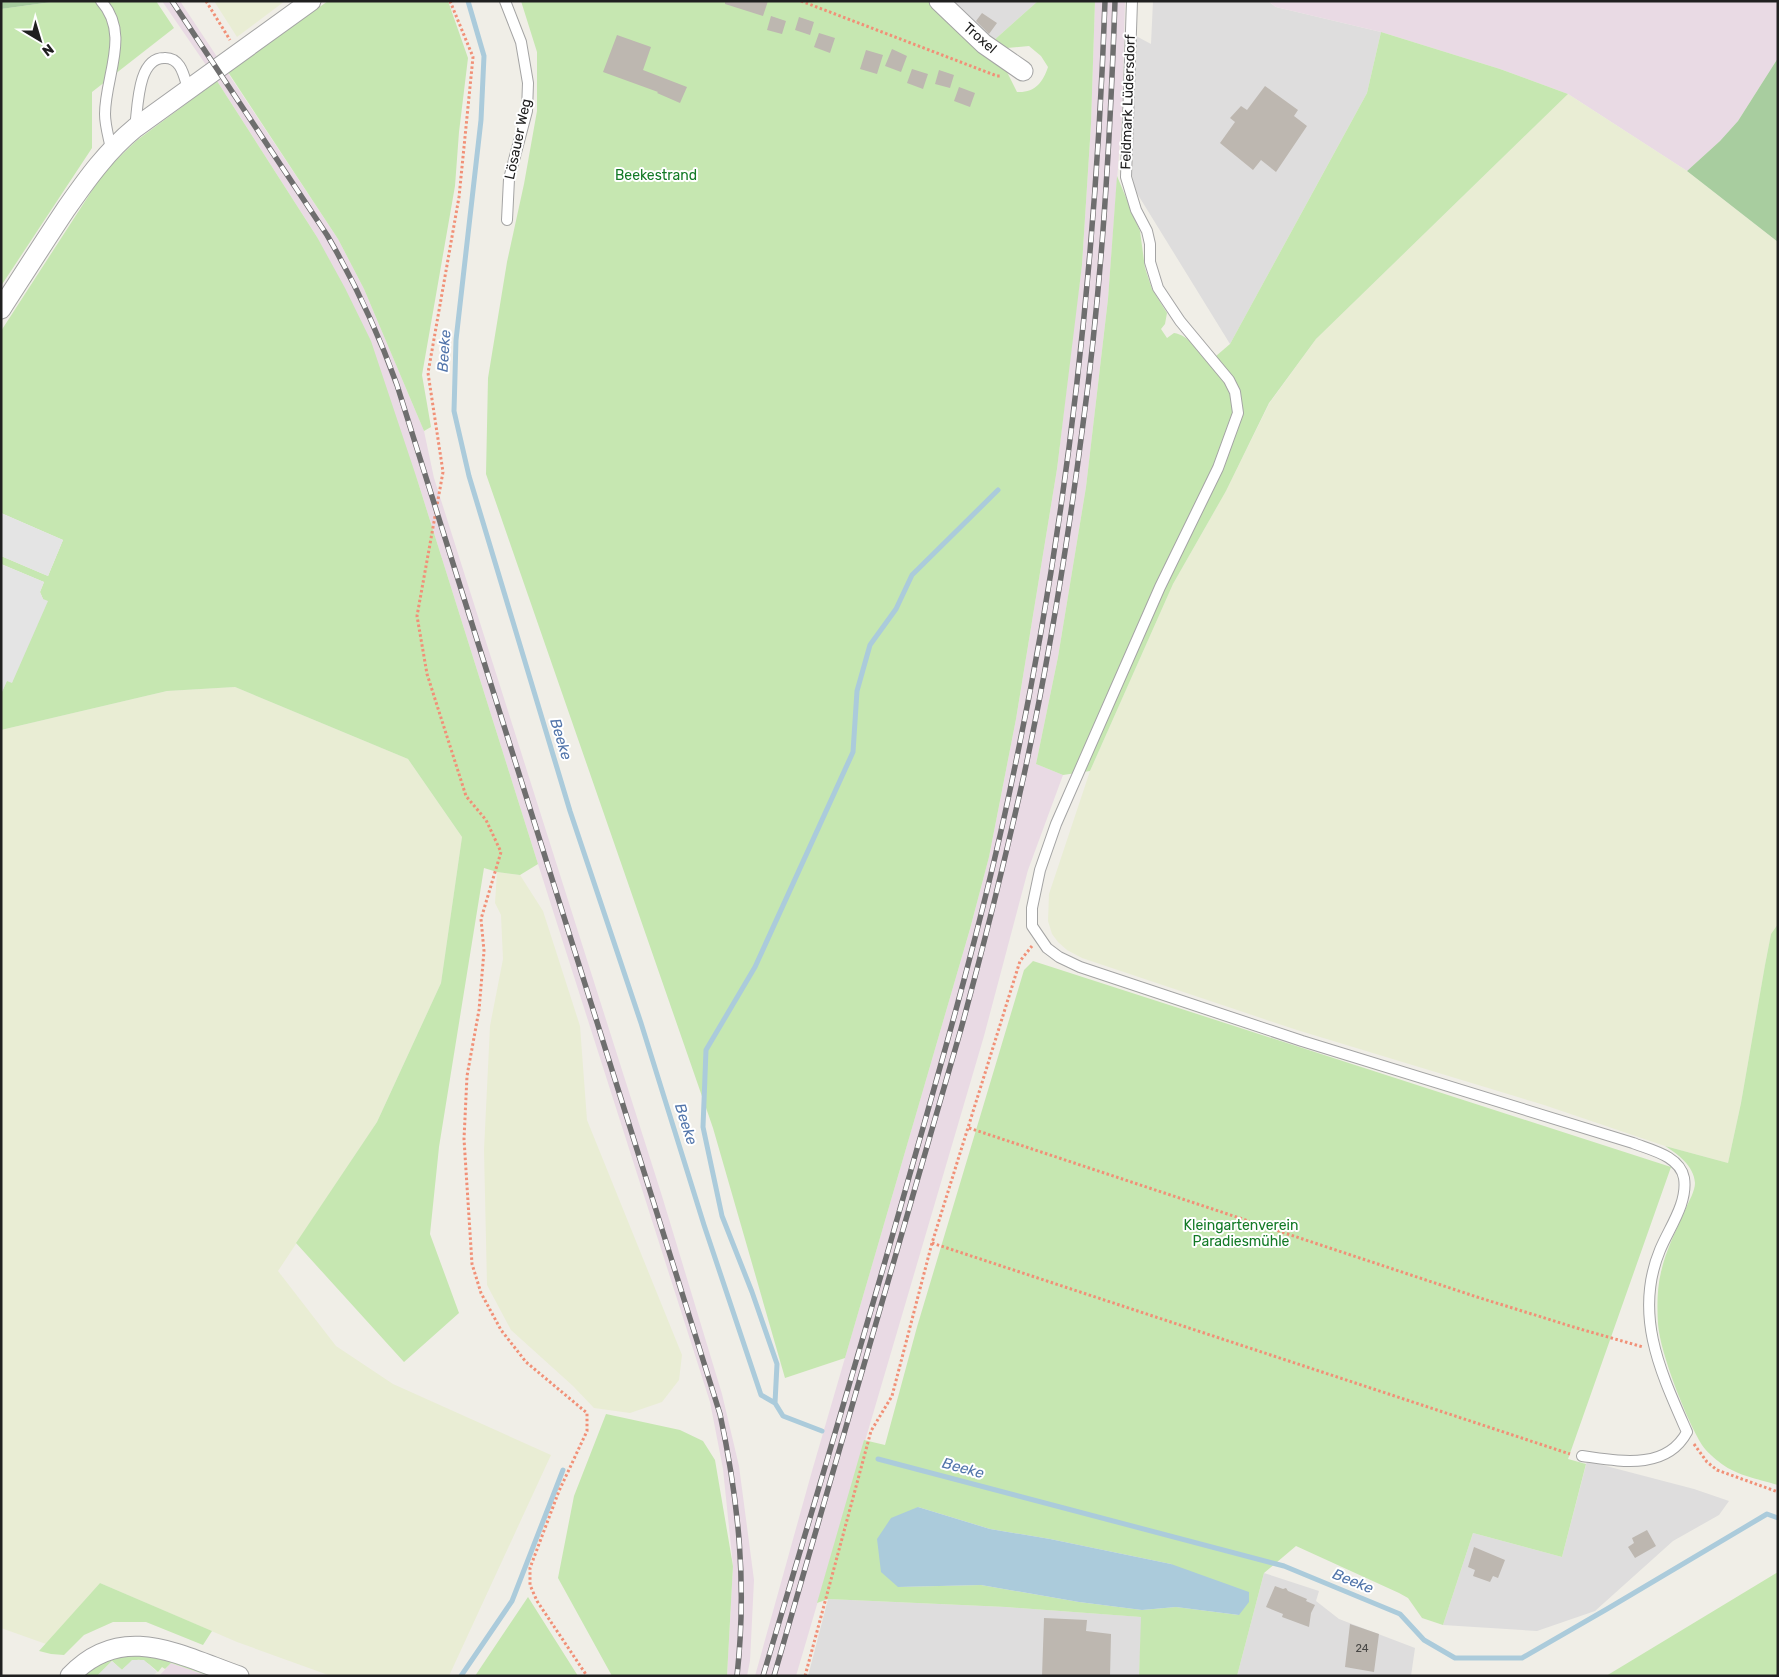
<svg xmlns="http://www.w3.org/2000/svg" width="1779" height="1677" font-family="Rubik,sans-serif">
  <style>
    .residential { fill: #dedddd }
    .industrial { fill: #e9dae4 }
    .farmland { fill: #e9edd4 }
    .grass { fill: #c6e7b1; fill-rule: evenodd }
    .forest { fill: #a8cd9f }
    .parking { fill: #e4e4e4 }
    .water { fill: #abcbdb }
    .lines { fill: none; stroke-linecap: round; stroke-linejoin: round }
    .stream { stroke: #abcbdb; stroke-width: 5 }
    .building { fill: #bdb7b0 }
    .service-casing { stroke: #a4a4a4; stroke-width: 12 }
    .minor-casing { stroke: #a4a4a4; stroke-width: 21 }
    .path { stroke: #f19077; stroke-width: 3; stroke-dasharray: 2.5 2.5; stroke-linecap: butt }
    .service { stroke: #fff; stroke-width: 10 }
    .minor { stroke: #fff; stroke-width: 19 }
    .rail-casing { stroke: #6e6e6e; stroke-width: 5.5 }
    .rail { stroke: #fff; stroke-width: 4; stroke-dasharray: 11; stroke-linecap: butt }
    .labels { text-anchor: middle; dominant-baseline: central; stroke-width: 4; stroke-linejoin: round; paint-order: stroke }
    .number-label { font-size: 11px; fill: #474644 }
    .street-label { font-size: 14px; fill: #202020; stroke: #fff }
    .park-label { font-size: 14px; fill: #137a26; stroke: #fff }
    .water-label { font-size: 15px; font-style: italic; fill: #5275ab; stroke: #fff }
  </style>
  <rect width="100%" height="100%" fill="#f0eee7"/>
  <!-- residential -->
  <path class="residential" d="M947 1H1038L992 42Z
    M1153 1H1268L1276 7 1381 32 1367 93 1230 344 1135 190 1132 175 1136 36 1151 44Z
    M1587 1461 1694 1489 1729 1501 1719 1515 1673 1541 1595 1611 1537 1631 1443 1625 1473 1533 1562 1557Z
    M1264 1573 1319 1591 1316 1601 1339 1619 1415 1648 1411 1676H1237Z
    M828 1599 1006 1607 1142 1617 1139 1676H808Z"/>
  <!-- industrial -->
  <path class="industrial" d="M162 1H180L338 239 364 289 424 431 434 478 662 1196 722 1394 739 1466 754 1580 750 1661 747 1676H727L733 1566 723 1469 710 1402 538 864 417 479 317 237 217 81Z
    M1095 1H1125L1122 114 1108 299 1086 487 1058 657 1036 764 1063 775 1028 870 984 1036 796 1676H755L812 1471 970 929 989 857 1016 719 1057 469 1076 308 1082 265 1091 124Z
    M1268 1H1778V58L1738 121 1720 141 1687 171 1568 94 1500 69 1381 32 1276 7Z
    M171 1663 209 1676H159Z"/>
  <!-- farmland -->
  <path class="farmland" d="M214 1H285L237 37Z
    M1568 94 1687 171 1778 242V924L1771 934 1765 965 1741 1103 1728 1163 1665 1146 1544 1105 1297 1030 1082 958 1067 950 1058 942 1052 934 1048 921 1049 894 1090 771 1173 584 1226 491 1269 404 1316 339Z
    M235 687 408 759 462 837 441 983 377 1122 278 1271 336 1346 393 1384 551 1455 449 1676H331L237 1642 100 1583 46 1644 1 1628V730L167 691Z
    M497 872 520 875 543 911 580 1026 587 1120 682 1355 679 1380 662 1402 630 1413 594 1408 573 1386 511 1330 487 1285 484 1150 490 1026 503 959 501 915 495 903Z"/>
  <!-- grass -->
  <path class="grass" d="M59 1H156L174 28 92 92V148L1 286V9Z
    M328 1H448L468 58 459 132 455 186 422 375 431 427 424 431 364 289 338 239 228 72Z
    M521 1H930L1007 72 1017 92C1035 93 1043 82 1048 67L1041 56 1029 46 1007 48 992 42 1038 1H1095L1091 124 1082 265 1057 469 1016 719 989 857 970 929 845 1358 785 1378 713 1128 486 474 488 378 507 262 524 184 537 111V52Z
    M1381 32 1500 69 1568 94 1316 339 1269 403 1226 491 1173 584 1090 771 1063 775 1036 764 1058 657 1086 487 1108 299 1117 176 1140 231 1145 268 1152 289 1167 313 1165 324 1161 329 1167 338 1174 333C1189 335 1199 352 1209 362L1230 344 1367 93Z
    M217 81 317 237 345 288 371 341 417 479 538 864 520 875 497 872 484 868 439 1147 430 1234 459 1313 404 1362 296 1243 377 1122 441 983 462 837 408 759 235 687 167 691 1 730V694L7 680 12 682 43 599 40 592 44 582 1 564V556L48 576 63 540 1 513V331L104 172 136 141Z
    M1778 924V1485C1758 1479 1734 1475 1718 1461 1713 1457 1706 1451 1702 1445 1687 1421 1660 1353 1658 1324 1657 1307 1657 1288 1661 1272 1666 1249 1677 1229 1686 1208 1689 1201 1695 1191 1695 1183 1694 1166 1678 1154 1665 1146L1728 1163 1741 1103 1765 965 1771 934Z
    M1033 961 1671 1167 1568 1459 1586 1464 1562 1557 1473 1533 1443 1625 1422 1618 1408 1598 1399 1593 1296 1546 1264 1573 1237 1676H1139L1141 1617 1006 1607 828 1599 817 1603 864 1440 885 1445 917 1327 1024 970ZM918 1507 990 1529 1050 1539 1171 1564 1239 1615 1176 1607 1142 1610 1079 1602 981 1585 898 1587Z
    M606 1414 680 1430 703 1441 715 1460 733 1566 727 1676H612L558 1578 574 1496Z
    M1778 1572V1676H1606Z
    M100 1583 212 1631 203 1645 146 1622H113L84 1635 64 1655 51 1654 39 1651Z
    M528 1597 578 1676H475Z
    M133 1655 161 1658 213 1676H209L171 1663 165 1669 162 1667 158 1672C143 1658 137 1654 122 1670L112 1661 97 1676H81L110 1658Z"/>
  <!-- forest -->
  <path class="forest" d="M1 1H59L1 9Z
    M1778 58V242L1687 171 1720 141 1738 121Z"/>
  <!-- parking -->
  <path class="parking" d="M1 513 63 540 48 576 1 556Z
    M1 564 44 582 40 592 43 599 48 601 12 683 7 681 1 694Z
    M132 1660H144L157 1672 153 1676H97L112 1661 122 1670Z"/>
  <!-- water -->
  <path class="water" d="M918 1507 990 1529 1050 1539 1171 1564 1249 1592V1602L1239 1615 1176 1607 1142 1610 1079 1602 981 1585 898 1587 881 1572 877 1539 891 1518Z"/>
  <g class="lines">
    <!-- stream -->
    <path class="stream" d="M468 1 484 56 481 120 456 340 454 411 469 476 570 811 641 1023 704 1225 761 1395 775 1403 783 1416 822 1431
      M775 1403 777 1364 752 1292 722 1216 703 1127 706 1050 755 967 853 752 857 691 870 645 896 609 912 575 998 490
      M878 1459 1284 1566 1400 1614 1424 1640 1455 1658H1522L1607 1609 1767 1514 1778 1518
      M461 1676 512 1601 563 1470"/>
  </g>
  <!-- building -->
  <path class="building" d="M725 1H768L763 16 725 4Z
    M982 13 997 23 989 34 976 21Z
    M771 16 786 21 782 34 767 30Z
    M799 17 814 22 810 35 795 30Z
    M819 33 835 38 830 53 814 47Z
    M617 35 651 47 643 70 687 87 680 103 657 93 658 92 603 72Z
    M892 49 907 56 901 72 885 66Z
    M866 50 883 55 877 74 860 69Z
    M912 69 928 74 923 89 907 83Z
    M939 70 954 75 950 88 935 84Z
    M1265 86 1298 110 1294 116 1307 126 1276 172 1261 160 1253 170 1220 143 1235 122 1230 118 1241 106 1247 110Z
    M959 87 975 93 970 107 954 101Z
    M1647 1530 1656 1546 1635 1558 1628 1547 1634 1543 1632 1538Z
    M1474 1547 1505 1560 1498 1578 1493 1576 1490 1582 1473 1576 1475 1570 1468 1567Z
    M1275 1586 1283 1589 1286 1588 1288 1591 1307 1599 1306 1601 1315 1605 1311 1613 1309 1627 1282 1617 1283 1614 1266 1607Z
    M1044 1618 1087 1620 1086 1631 1111 1634 1110 1676H1042Z
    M1350 1624 1379 1634 1374 1672 1345 1667Z"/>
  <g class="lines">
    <!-- service casing -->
    <g class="service-casing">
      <path id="service" d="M101 1C131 34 105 76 105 114 105 126 109 138 111 149
        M505 1 521 42 528 83 527 111 509 179 507 220
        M1132 1 1126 177 1136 210 1147 231 1150 244V262L1158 288 1180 321 1229 380 1235 392 1238 413 1218 468 1160 587 1056 824 1040 870 1032 908V926L1047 948 1059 957 1080 967 1302 1041 1633 1143C1651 1150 1680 1156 1684 1178 1688 1203 1669 1228 1660 1250 1633 1315 1661 1373 1687 1432 1666 1471 1619 1461 1582 1456
        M135 128C138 108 137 58 164 58 181 57 184 76 188 89"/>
    </g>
    <!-- minor casing -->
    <g class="minor-casing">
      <path id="minor" d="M939 1 984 44 1023 71
        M1 309C23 275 44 242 66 209 87 179 107 151 135 128L311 1
        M70 1676C122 1621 179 1655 239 1676"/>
    </g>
    <!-- path -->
    <path class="path" d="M206 1 230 40
      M450 1 473 57 459 197 428 373 443 472 417 616 427 674 466 796 486 820 501 852 481 919 484 951 479 1010 467 1076 464 1139 472 1264 481 1293 501 1330 526 1362 587 1413V1431L559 1491 530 1568V1585L537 1601 587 1676
      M801 1 997 76H1000
      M969 1128 1477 1297 1580 1329 1643 1347
      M932 1243 1570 1454
      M1694 1444 1707 1462 1717 1470 1778 1492
      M805 1676 871 1431 892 1396 932 1243 1020 961 1032 946"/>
    <!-- service -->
    <use href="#service" class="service"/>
    <!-- minor -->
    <use href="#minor" class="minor"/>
    <!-- rail casing -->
    <g class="rail-casing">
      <path id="rail" d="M172 1 327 235C355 283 378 332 397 385L720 1414C739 1503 747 1585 737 1676
        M763 1676C814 1505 865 1334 913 1163 950 1033 987 903 1014 771 1068 517 1096 260 1105 1
        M774 1676 961 1029C984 945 1005 860 1024 775 1049 659 1068 541 1083 424 1102 284 1110 143 1115 1"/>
    </g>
    <!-- rail -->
    <use href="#rail" class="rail"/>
  </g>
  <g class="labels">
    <!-- number labels -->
    <g class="number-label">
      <text x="1362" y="1648">24</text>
    </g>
    <!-- street labels -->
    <g class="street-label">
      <text transform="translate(980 38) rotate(41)">Troxel</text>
      <text transform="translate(1128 102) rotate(-88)">Feldmark Lüdersdorf</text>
      <text transform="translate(518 139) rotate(-78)">Lösauer Weg</text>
    </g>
    <!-- park labels -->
    <g class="park-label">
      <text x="656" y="175">Beekestrand</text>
      <text x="1241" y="1225">Kleingartenverein<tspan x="1241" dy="16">Paradiesmühle</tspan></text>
    </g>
    <!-- water labels -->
    <g class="water-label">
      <text transform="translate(444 351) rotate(-86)">Beeke</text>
      <text transform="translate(561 739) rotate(73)">Beeke</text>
      <text transform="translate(686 1124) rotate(72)">Beeke</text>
      <text transform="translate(963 1468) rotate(15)">Beeke</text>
      <text transform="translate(1353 1581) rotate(22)">Beeke</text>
    </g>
  </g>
  <!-- border -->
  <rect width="1779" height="1677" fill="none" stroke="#202020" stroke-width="5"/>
  <!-- north arrow -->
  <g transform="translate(40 40) rotate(142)" stroke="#ffffff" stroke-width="4" paint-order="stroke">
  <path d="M0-4L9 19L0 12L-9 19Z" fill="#202020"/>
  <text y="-8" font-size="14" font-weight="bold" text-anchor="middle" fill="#202020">N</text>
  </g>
</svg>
